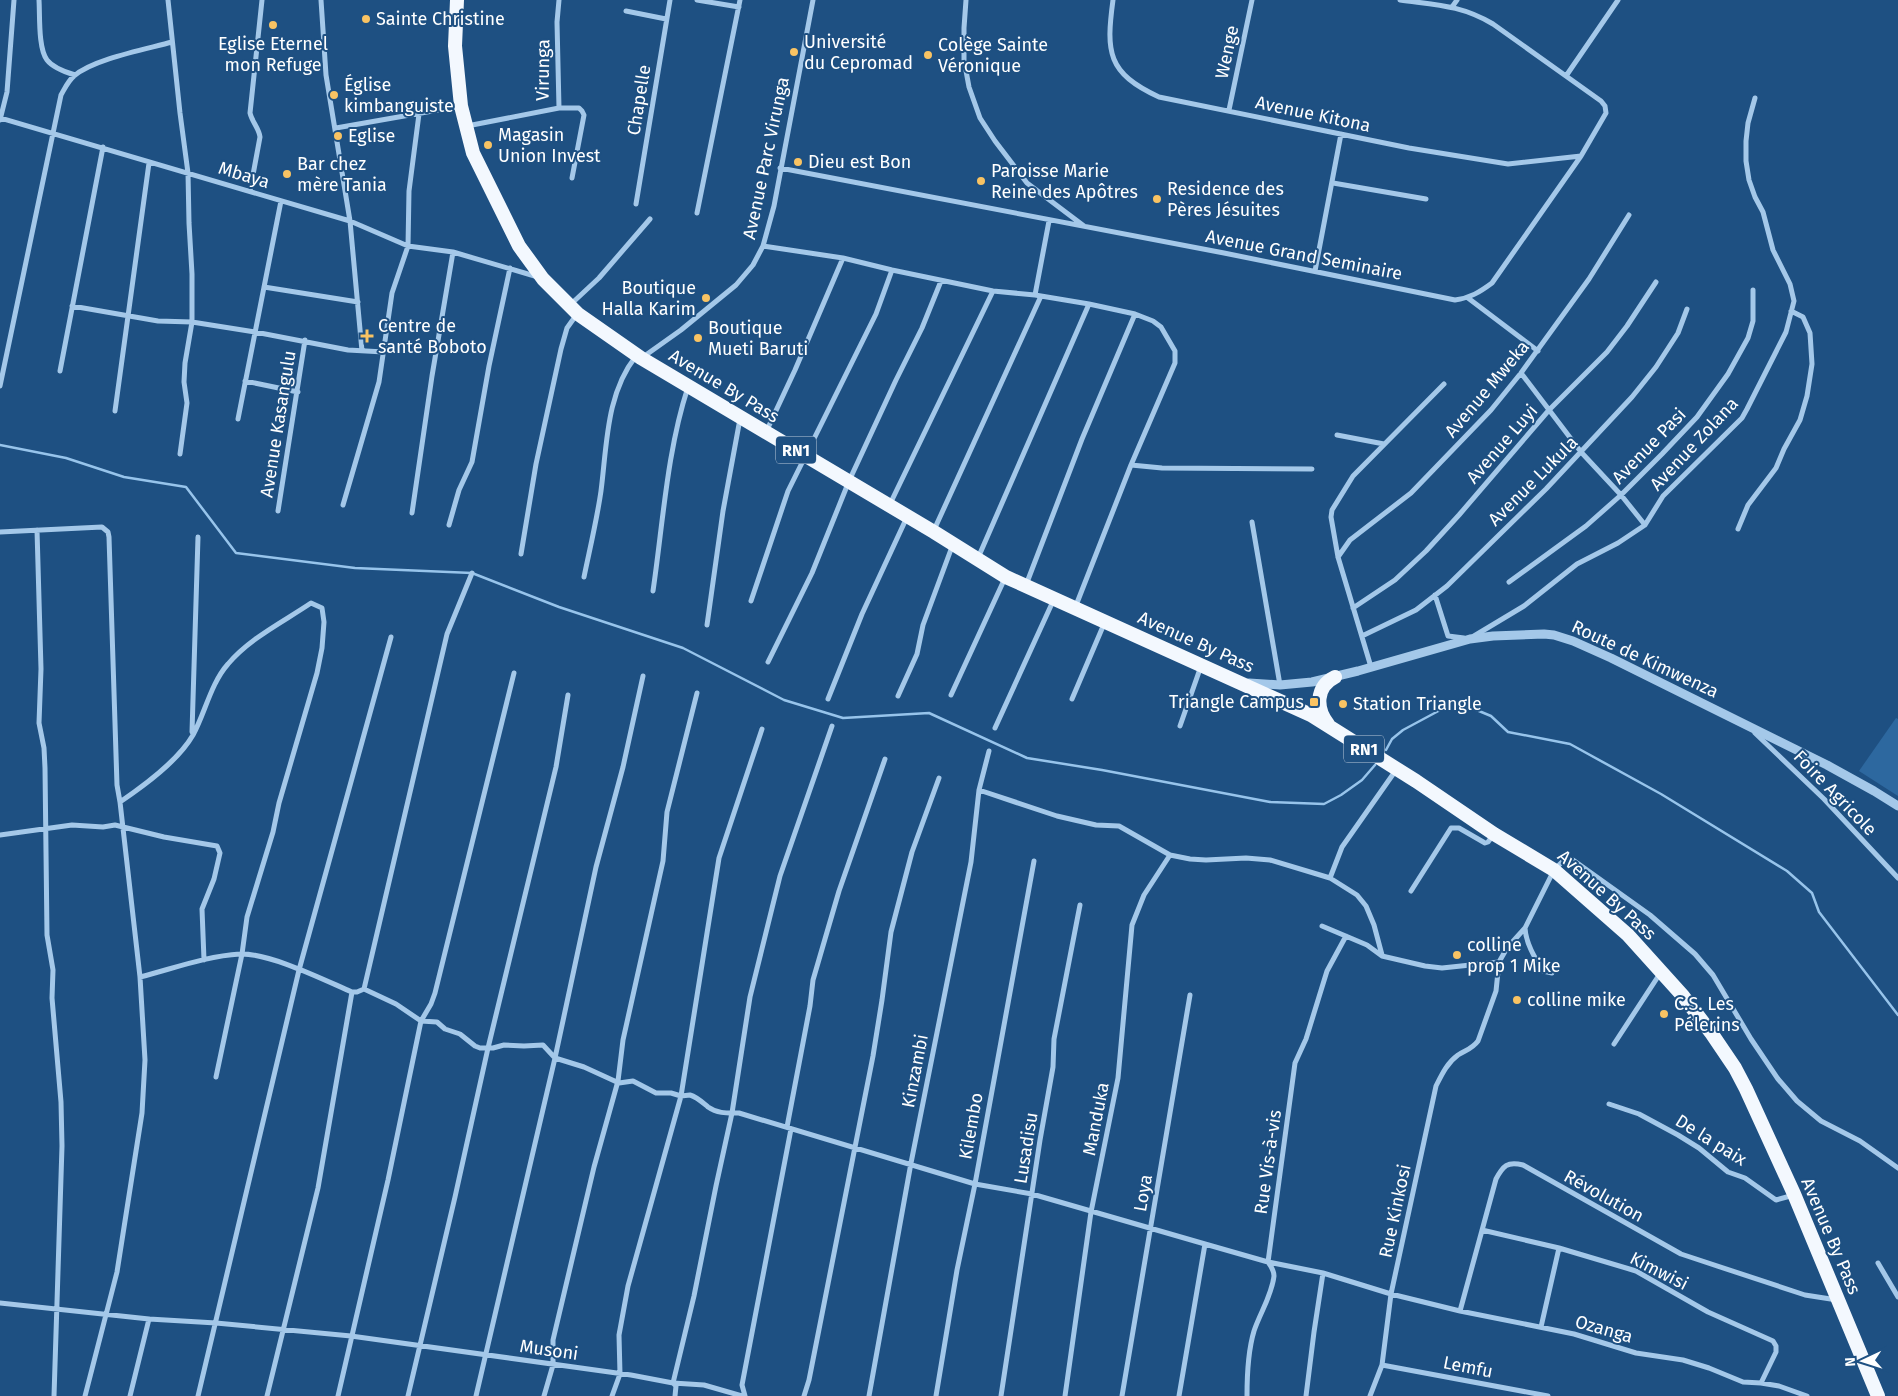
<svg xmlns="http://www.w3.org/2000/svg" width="1898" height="1396" font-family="'Fira Sans',sans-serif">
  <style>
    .green { fill: #2d689f }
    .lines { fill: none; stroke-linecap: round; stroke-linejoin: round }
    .stream { stroke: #97c4eb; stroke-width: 2.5 }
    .minor { stroke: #a4c8e9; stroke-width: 5 }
    .tertiary { stroke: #a4c8e9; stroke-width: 9 }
    .trunk { stroke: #f3f8fe; stroke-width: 14 }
    .poi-dot { fill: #f9c363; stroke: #1e5082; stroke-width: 2 }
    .labels { text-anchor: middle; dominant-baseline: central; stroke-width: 4; stroke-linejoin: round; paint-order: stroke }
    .shield { fill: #1e5082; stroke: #bccada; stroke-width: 1 }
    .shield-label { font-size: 16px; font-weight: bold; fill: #fff }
    .poi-label { font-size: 18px; fill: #fff; stroke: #1e5082; text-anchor: start }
    .street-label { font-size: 18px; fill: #fff; stroke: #1e5082 }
  </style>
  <rect width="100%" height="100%" fill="#1e5082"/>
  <!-- green -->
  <path class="green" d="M1896 718 1898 719V796L1859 771Z"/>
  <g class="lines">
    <!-- stream -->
    <path class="stream" d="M0 445 66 458 124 477 186 487 236 553 355 568 472 573 559 607 683 648 784 700 843 718 929 713 1027 758 1102 770 1270 802 1324 804 1341 795 1362 780 1375 765
      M1386 750 1392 739 1403 730 1444 708 1467 706 1491 716 1508 732 1570 744 1661 794 1787 871 1812 893 1819 912 1898 1015"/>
    <!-- minor -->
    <path class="minor" d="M39 0C40 15 38 48 47 60 53 68 65 72 75 75
      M168 0 180 113 188 173 189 223 192 274V322L185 363 184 382 187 403 180 454
      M321 0 326 75 350 221 362 351
      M697 0 739 7
      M966 0 964 28V60L969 87 980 118 995 141 1027 183 1084 226
      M1113 0C1106 52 1107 73 1159 97L1409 148 1508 164 1581 156
      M1452 7 1457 0
      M626 11 666 19
      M1566 76 1618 0
      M559 108H579L582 111 584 115 572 178
      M1229 110 1252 0
      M0 118 350 221 408 246 453 252 538 277
      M0 120 7 92 14 0
      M467 126 559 108 557 22 559 0
      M336 128 461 106
      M780 168 1224 253 1455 300C1470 298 1480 292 1492 283L1581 156 1606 113 1605 106 1601 101 1493 24C1461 5 1436 5 1400 0
      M1333 183 1426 199
      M250 191 260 137C259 128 252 122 250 113L262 0
      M636 204 670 0
      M697 213 740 0
      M763 246 843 258 892 270 993 291 1035 295 1089 304 1135 314 1153 321 1161 327 1175 351V363L1131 465 1075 608
      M1315 271 1341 134
      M264 287 358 302
      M1035 295 1049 221
      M1468 298 1538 351
      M570 305 599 278 650 219
      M72 306 158 321 192 322 255 332 348 350 384 352
      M643 357 681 330 736 285 753 265 763 246 774 206 813 0
      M60 371 103 147
      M1521 373 1581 452 1621 495 1645 525
      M245 381 298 392
      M0 386 61 95C65 88 68 81 74 76 93 59 147 49 172 42
      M115 411 149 163
      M238 419 281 201
      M766 432 795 370 843 258
      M1337 435 1384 444
      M1131 465 1162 468 1312 469
      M890 504 993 291
      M343 505 379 382 392 293 408 246 409 191 419 114
      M278 511 305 340
      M412 513 432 376 453 252
      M1252 522 1280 685
      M449 525 459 490 472 462 489 366 510 268
      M1738 529 1748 505 1776 468 1784 449 1800 420 1807 396 1812 364 1810 333 1803 317 1791 311
      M37 530 41 669 39 723 44 748 45 768 47 935 53 970 52 998 61 1102 62 1146 54 1396
      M934 530 1041 296
      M0 532 102 527 108 532 109 537 117 785 120 802 140 977 145 1060 142 1113 117 1272 85 1396
      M521 554 536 464 561 349 567 328 577 314
      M1338 557 1350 540 1411 493 1491 410 1521 373 1589 279 1629 215
      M978 558 1089 304
      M584 577C590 548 597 519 601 491 607 445 606 394 636 356
      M1509 582 1586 526 1621 495 1662 454 1697 417 1728 374 1748 338 1753 321V290
      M1026 585 1082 439 1135 314
      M653 591C663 523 667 451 688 387
      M1435 595 1448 636 1464 638
      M751 601 788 491 876 314 892 270
      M1353 608 1395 580 1426 551 1459 515 1549 410 1607 352 1627 326 1656 282
      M707 625 723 511 740 419
      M1362 636 1416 610 1447 586 1546 489 1632 397 1656 367 1678 333 1687 309
      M1474 636 1524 606 1577 564 1618 543 1645 525 1663 496 1742 418 1747 409 1786 332 1794 301 1790 284 1773 250 1763 212 1755 197 1749 180 1746 161V141L1748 123 1755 98
      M768 662 812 573 849 481 896 380 922 328 941 281
      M1371 667 1338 557 1331 517 1332 510 1353 476 1444 384
      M951 695 1005 578
      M898 696 917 654 923 625 953 544
      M828 699 862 614 907 517
      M1072 699 1104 624
      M1180 726 1201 666
      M995 728 1054 599
      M192 732 198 537
      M1755 733 1824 799 1898 878
      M979 790 1057 816 1096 825 1119 826 1170 855 1190 859 1206 860 1246 858 1270 860 1330 878 1357 895 1366 906 1374 925 1382 955
      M120 802C145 785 178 761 193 735 205 713 211 683 228 664 250 638 283 622 311 603L322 608 324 622 322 648 317 673 279 803 273 832 247 917 242 954 216 1077
      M0 835 72 825 103 827 115 825 164 837 217 846 220 853 214 879 202 909 204 960
      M1330 878 1342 847 1396 770
      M1411 891 1451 828H1459L1485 843 1488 842 1494 834
      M1322 926 1367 945 1382 956 1425 966 1442 968 1499 962 1507 948 1525 928 1554 870 1563 861 1573 860 1650 915 1695 954 1713 975 1751 1039 1778 1079 1797 1101 1821 1121 1860 1141 1898 1168
      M1525 928C1526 944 1535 958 1543 971L1552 973
      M140 977C172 969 206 956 240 954 270 953 324 980 352 992H357L364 989 396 1004 421 1021 437 1022 445 1029 460 1034 475 1046 480 1048H493L504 1045 524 1046 543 1045 555 1058 584 1067 619 1083 633 1081 656 1093H671L681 1096 690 1095C697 1097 702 1102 708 1107 718 1114 728 1113 739 1113L975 1184 1032 1194 1205 1244 1268 1262 1323 1273 1391 1294 1460 1311 1574 1334 1636 1353 1683 1360 1709 1368 1743 1382 1761 1383 1779 1386 1807 1396
      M364 989 447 634 472 573
      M1614 1044 1661 972
      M1609 1104 1639 1114 1678 1135 1699 1148 1728 1172 1745 1178 1776 1200 1794 1195
      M787 1127 810 1006 813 980 839 891 885 759
      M1482 1230 1559 1248 1636 1271 1708 1312 1773 1341 1776 1346V1352L1761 1383
      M1878 1263 1898 1297
      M0 1303 149 1319 216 1323 351 1336 631 1375 673 1383 704 1385 742 1396
      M1460 1311 1496 1179C1503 1166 1507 1161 1523 1165L1681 1254 1805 1295 1837 1300
      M1541 1327 1559 1248
      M1382 1365 1548 1396
      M130 1396 149 1319
      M198 1396 299 970 391 637
      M267 1396 318 1188 352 992
      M338 1396 388 1180 421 1021 431 1004 435 993 514 673
      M408 1396 455 1197 488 1048 556 767 568 695
      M476 1396 555 1058 596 867 623 767 643 676
      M544 1396 553 1365V1340L594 1167 618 1081 623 1040 663 861 667 812 697 693
      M612 1396 620 1374 619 1335 628 1286 681 1096 719 858 762 729
      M675 1396 676 1386 673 1383 694 1296 716 1186 732 1113 750 997 780 876 832 726
      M745 1396 742 1385 791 1129
      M804 1396 809 1380 873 1056 882 1000 891 932 912 852 939 778
      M869 1396 911 1163 971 862 979 790 989 751
      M936 1396 957 1270 975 1184 1034 861
      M1001 1396 1040 1140 1053 1067 1054 1039 1080 905
      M1065 1396 1091 1212 1118 1078 1132 925 1144 895 1170 855
      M1122 1396 1190 995
      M1179 1396 1205 1244
      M1247 1396C1247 1375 1248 1351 1254 1331 1260 1313 1272 1295 1274 1276 1274 1270 1271 1266 1268 1262L1295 1063 1306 1039 1327 971 1346 936
      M1306 1396 1314 1332 1323 1273
      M1370 1396 1382 1365 1391 1294 1436 1086C1442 1074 1447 1063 1458 1055 1466 1050 1472 1049 1478 1041L1496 991 1499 962"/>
    <!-- tertiary -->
    <path class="tertiary" d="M1249 683 1280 685 1312 682 1358 671 1470 639 1493 636 1544 634 1554 635 1573 641 1611 658 1827 765 1874 791 1898 806"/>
    <!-- trunk -->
    <path class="trunk" d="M457 0 455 46 461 106 473 153 519 246 543 279 578 314 641 358 934 532 1006 577 1311 715 1416 781 1494 834 1554 870 1628 935 1683 996 1712 1034 1735 1068 1746 1089 1794 1194 1878 1396
      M1328 724C1316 709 1315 687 1335 677"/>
  </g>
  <!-- markers -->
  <g class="poi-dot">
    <circle cx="366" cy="19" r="5"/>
    <circle cx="273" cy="25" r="5"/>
    <circle cx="794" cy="52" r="5"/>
    <circle cx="928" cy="55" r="5"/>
    <circle cx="334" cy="95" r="5"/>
    <circle cx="338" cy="136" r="5"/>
    <circle cx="488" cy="145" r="5"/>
    <circle cx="798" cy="162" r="5"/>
    <circle cx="287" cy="174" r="5"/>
    <circle cx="981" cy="181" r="5"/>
    <circle cx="1157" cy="199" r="5"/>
    <circle cx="706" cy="298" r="5"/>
    <path d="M364.5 328.5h5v5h5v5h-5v5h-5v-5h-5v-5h5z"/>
    <circle cx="698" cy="338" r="5"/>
    <rect x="1309" y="697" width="10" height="10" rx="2.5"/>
    <circle cx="1343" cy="704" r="5"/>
    <circle cx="1457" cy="955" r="5"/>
    <circle cx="1517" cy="1000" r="5"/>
    <circle cx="1664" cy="1014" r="5"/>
  </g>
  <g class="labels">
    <!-- shield labels -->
    <g class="shield">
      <rect x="776" y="436.5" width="40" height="27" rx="4"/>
      <rect x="1344" y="735.5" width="40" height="27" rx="4"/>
    </g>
    <g class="shield-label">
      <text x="796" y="450">RN1</text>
      <text x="1364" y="749">RN1</text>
    </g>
    <!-- poi labels -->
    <g class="poi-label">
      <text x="376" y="19">Sainte Christine</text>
      <text x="804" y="42">Université<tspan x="804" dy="21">du Cepromad</tspan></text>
      <text x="273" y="44" text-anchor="middle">Eglise Eternel<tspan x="273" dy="21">mon Refuge</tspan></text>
      <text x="938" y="45">Colège Sainte<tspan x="938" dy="21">Véronique</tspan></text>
      <text x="344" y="85">Église<tspan x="344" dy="21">kimbanguiste</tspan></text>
      <text x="498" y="135">Magasin<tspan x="498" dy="21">Union Invest</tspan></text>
      <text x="348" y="136">Eglise</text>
      <text x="808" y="162">Dieu est Bon</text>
      <text x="297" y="164">Bar chez<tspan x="297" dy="21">mère Tania</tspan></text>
      <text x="991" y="171">Paroisse Marie<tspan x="991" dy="21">Reine des Apôtres</tspan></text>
      <text x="1167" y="189">Residence des<tspan x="1167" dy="21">Pères Jésuites</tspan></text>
      <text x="696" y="288" text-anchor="end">Boutique<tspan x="696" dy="21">Halla Karim</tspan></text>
      <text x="378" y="326">Centre de<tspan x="378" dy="21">santé Boboto</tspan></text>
      <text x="708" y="328">Boutique<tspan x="708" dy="21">Mueti Baruti</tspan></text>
      <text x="1304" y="702" text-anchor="end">Triangle Campus</text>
      <text x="1353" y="704">Station Triangle</text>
      <text x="1467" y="945">colline<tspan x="1467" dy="21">prop 1 Mike</tspan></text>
      <text x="1527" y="1000">colline mike</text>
      <text x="1674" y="1004">C.S. Les<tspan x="1674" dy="21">Pélerins</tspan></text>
    </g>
    <!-- street labels -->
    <g class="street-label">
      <text transform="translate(1227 52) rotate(-78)">Wenge</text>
      <text transform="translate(543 70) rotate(-89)">Virunga</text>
      <text transform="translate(639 100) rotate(-81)">Chapelle</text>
      <text transform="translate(1313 114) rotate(12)">Avenue Kitona</text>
      <text transform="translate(766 158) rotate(-78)">Avenue Parc Virunga</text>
      <text transform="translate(244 175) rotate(17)">Mbaya</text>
      <text transform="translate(1304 255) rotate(11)">Avenue Grand Seminaire</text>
      <text transform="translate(724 386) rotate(31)">Avenue By Pass</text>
      <text transform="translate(1487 389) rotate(-50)">Avenue Mweka</text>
      <text transform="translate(278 424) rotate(-81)">Avenue Kasangulu</text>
      <text transform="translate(1502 444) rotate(-49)">Avenue Luyi</text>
      <text transform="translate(1694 444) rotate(-47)">Avenue Zolana</text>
      <text transform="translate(1649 446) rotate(-46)">Avenue Pasi</text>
      <text transform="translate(1533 481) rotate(-45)">Avenue Lukula</text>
      <text transform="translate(1196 642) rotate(24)">Avenue By Pass</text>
      <text transform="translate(1645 659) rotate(25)">Route de Kimwenza</text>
      <text transform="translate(1835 793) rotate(46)">Foire Agricole</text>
      <text transform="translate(1607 895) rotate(42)">Avenue By Pass</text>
      <text transform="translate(915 1071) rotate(-79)">Kinzambi</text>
      <text transform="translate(1096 1119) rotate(-79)">Manduka</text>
      <text transform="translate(971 1126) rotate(-80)">Kilembo</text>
      <text transform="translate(1711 1140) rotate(32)">De la paix</text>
      <text transform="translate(1026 1148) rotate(-81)">Lusadisu</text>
      <text transform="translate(1268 1162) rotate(-82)">Rue Vis-à-vis</text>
      <text transform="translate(1143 1193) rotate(-80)">Loya</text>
      <text transform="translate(1604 1196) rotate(29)">Révolution</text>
      <text transform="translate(1395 1211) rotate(-78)">Rue Kinkosi</text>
      <text transform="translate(1831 1236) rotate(67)">Avenue By Pass</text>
      <text transform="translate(1659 1271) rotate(27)">Kimwisi</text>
      <text transform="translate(1604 1329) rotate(16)">Ozanga</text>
      <text transform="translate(549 1350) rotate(8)">Musoni</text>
      <text transform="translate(1468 1367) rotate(11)">Lemfu</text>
    </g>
  </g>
  <!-- north arrow -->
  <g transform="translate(1863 1361) rotate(266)" stroke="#1e5082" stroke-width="4" paint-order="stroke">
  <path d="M0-4L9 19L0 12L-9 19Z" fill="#ffffff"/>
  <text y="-8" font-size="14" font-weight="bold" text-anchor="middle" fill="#ffffff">N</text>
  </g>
</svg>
